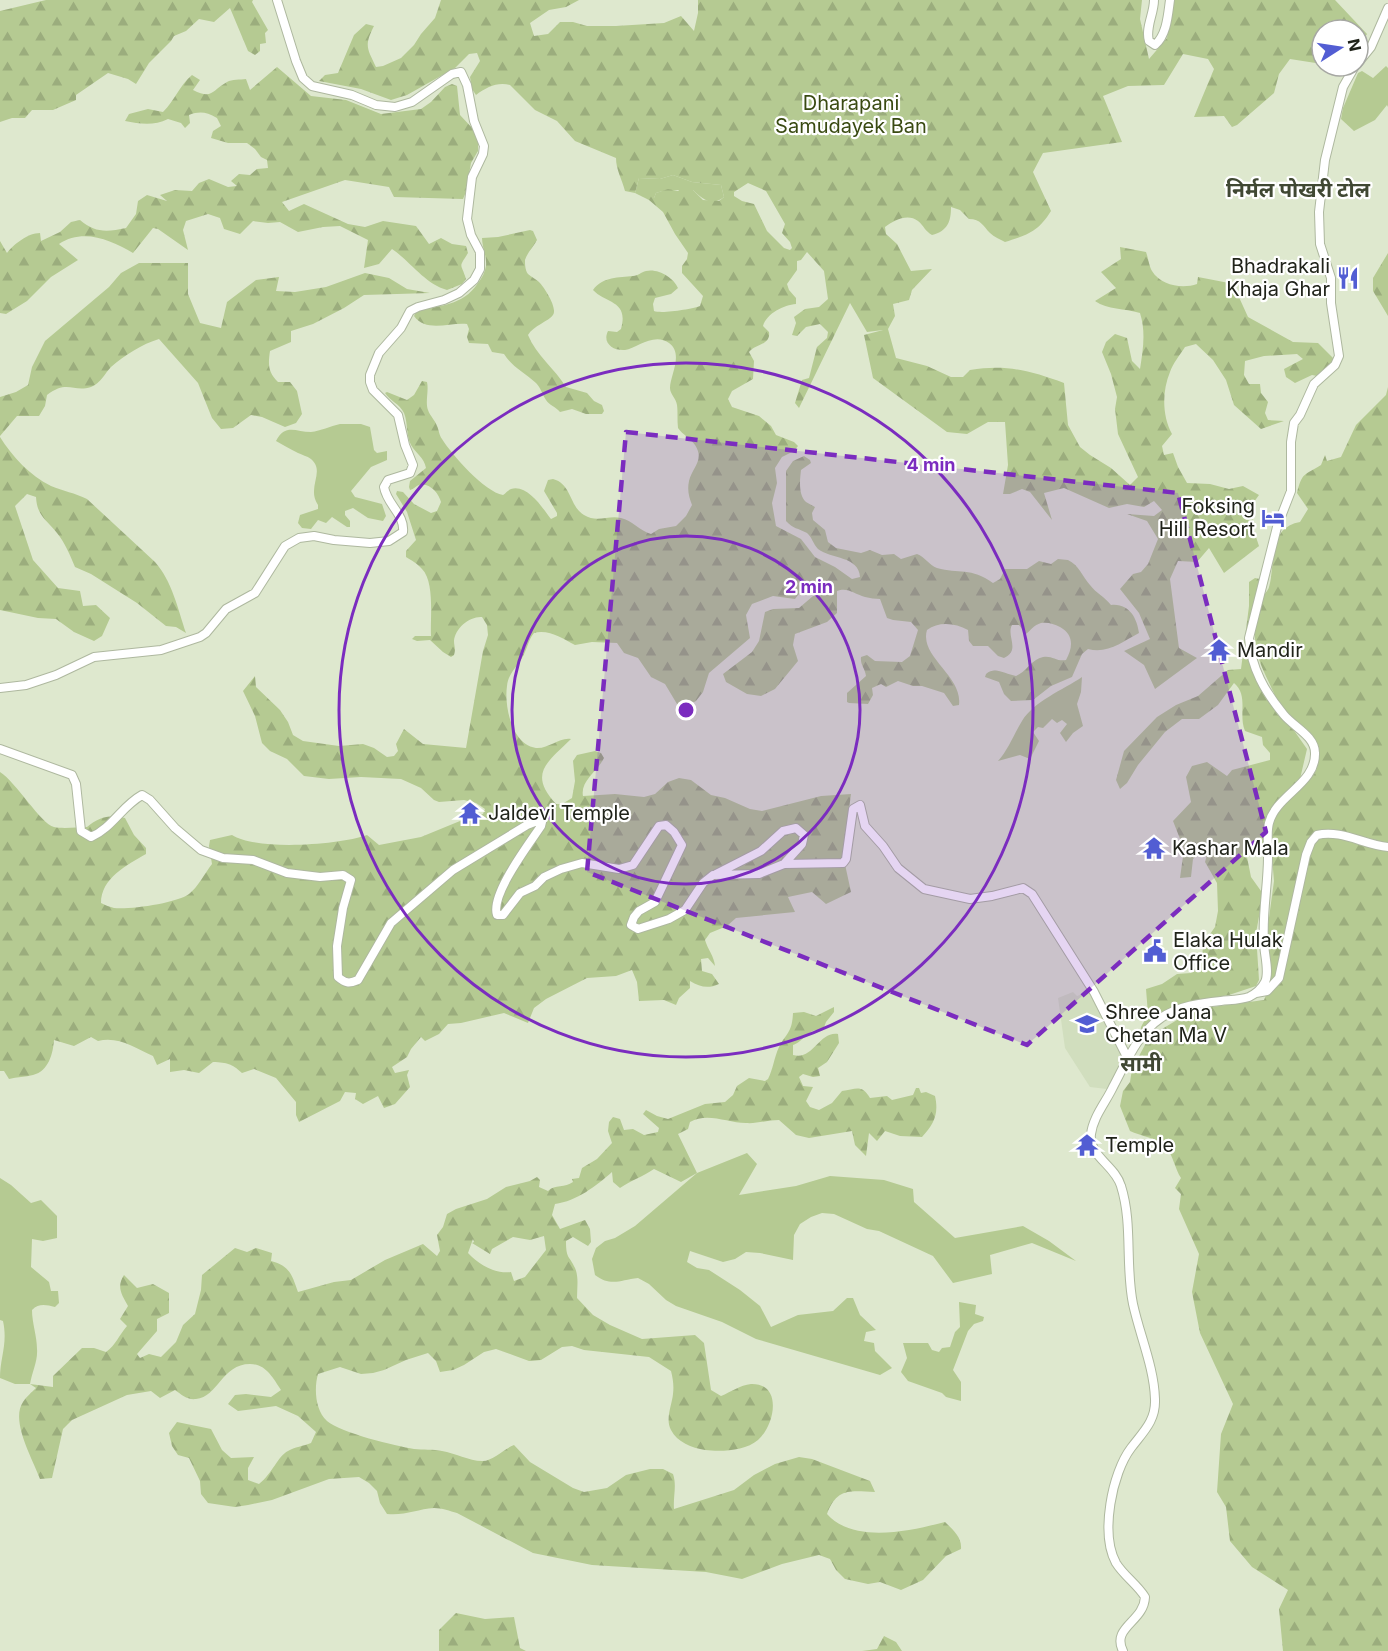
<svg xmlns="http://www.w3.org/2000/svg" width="1388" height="1651" font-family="Inter,'Noto Sans Devanagari',sans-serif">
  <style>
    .built { fill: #d1debe }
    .green { fill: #b5ca92 }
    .forest { fill: url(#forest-firs); fill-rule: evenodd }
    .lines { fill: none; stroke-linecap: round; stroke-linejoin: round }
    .secondary-casing { stroke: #aeb89f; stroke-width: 10 }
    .secondary { stroke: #fff; stroke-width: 8 }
    .marked { fill: #7b2cbf; fill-opacity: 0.2; stroke: #7b2cbf; stroke-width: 4.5; stroke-dasharray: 12 8; stroke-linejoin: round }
    .ring { fill: none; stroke: #7b2cbf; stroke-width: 3 }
    .labels { text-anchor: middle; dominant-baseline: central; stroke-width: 4.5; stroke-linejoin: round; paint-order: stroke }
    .park-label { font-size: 20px; fill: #394a11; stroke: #fff }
    .poi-label { font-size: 20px; fill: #20231a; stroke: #fff; text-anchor: start }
    .neighbourhood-label { font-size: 21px; font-weight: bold; fill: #404833; stroke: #fff }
    .centre { fill: #7b2cbf; stroke: #fff; stroke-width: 3 }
    .ring-label { font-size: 18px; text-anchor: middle; font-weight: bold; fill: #7b2cbf; stroke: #fff; stroke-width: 4.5; stroke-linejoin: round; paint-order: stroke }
  </style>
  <defs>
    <pattern id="forest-firs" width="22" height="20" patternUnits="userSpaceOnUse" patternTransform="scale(1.5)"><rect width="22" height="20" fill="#b5ca92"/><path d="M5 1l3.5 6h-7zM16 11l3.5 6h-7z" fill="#9bad7d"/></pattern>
  </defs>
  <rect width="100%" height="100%" fill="#dee8ce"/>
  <!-- built -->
  <path class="built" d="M1091 991 1127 1047 1112 1084 1107 1089 1090 1087 1065 1048 1058 998 1073 992 1077 996Z"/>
  <!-- green -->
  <path class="green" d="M1386 66 1388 68V107L1387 105 1375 120 1354 131 1341 119 1343 108 1358 73 1362 71 1373 78Z
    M673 175 692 182 721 185 724 197C712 207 702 199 693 190 680 191 669 188 656 193L654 198 649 197V200L635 193 639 178 660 179Z
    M340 424H361L370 427 374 450 377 453 387 451V460L371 467 351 491 355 497 382 504 386 516 383 521 368 518 353 508 345 511V515L350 521V527H347L332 517 326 523 318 520 311 529 302 528 298 523 300 515 318 509V505C306 487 326 472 311 459 307 456 302 455 298 453 290 449 283 445 276 441 285 423 296 432 311 432 321 431 330 426 340 424Z
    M1082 677 1081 692 1077 704 1083 726 1073 733 1066 742 1060 733 1067 724 1062 720 1057 723 1052 719 1043 728 1038 727 1033 732 1039 741 1030 759 1020 755 998 761C1008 750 1014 734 1022 721 1034 701 1063 690 1082 677Z
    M747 1153 757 1164 739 1195 796 1186 830 1176 884 1180 913 1189 914 1202 955 1238 1023 1226 1049 1241 1076 1261 1032 1243 990 1255 992 1274 953 1283 933 1256 879 1231 867 1229 834 1214 822 1213 811 1217 800 1224 794 1235 793 1260 760 1253 746 1252 735 1259 723 1262 690 1251 687 1262 697 1268 709 1270 740 1290 760 1306 771 1327 798 1315 833 1311 847 1298H853L860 1315 876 1330 866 1332 864 1341 874 1343 875 1351 892 1368 880 1375 756 1339 722 1322 676 1306 666 1300 649 1284 638 1278C620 1280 611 1287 595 1275L592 1259 596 1248 605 1241 615 1238 635 1226 697 1173Z
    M0 1178 11 1185 31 1203 41 1200 57 1216V1238L43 1241 32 1239 31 1267 49 1282 51 1291H58L59 1303 55 1307C46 1305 39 1303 32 1310 32 1323 37 1336 37 1349 38 1361 32 1372 30 1384H15L0 1378C0 1357 8 1344 3 1321L0 1320Z
    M959 1302 976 1305 975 1314 984 1317 983 1321 974 1324 968 1331 953 1370 961 1382V1401L946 1397 942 1393 908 1381 901 1372 907 1358 903 1343H928L932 1350 939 1352 942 1348 950 1347 955 1332 960 1327Z"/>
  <!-- forest -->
  <path class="forest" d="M46 0H253L252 2 268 30 265 33 266 43 260 44V51L255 55 248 51 230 8 214 22 199 19 186 31 174 36 171 41 149 63 136 84 128 79 108 73 76 95V100L53 110H32L25 118H12L0 122V11Z
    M441 0H579L566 7 549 10 530 23 534 36 548 34 560 22H573L587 26H616L664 23 681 16 694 31 698 13V0H1142L1140 19 1149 59 1167 38 1173 0H1335L1367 34 1358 49V30H1322V64L1290 59 1279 74 1274 93 1237 125 1232 127 1224 116 1194 117 1214 69 1208 59 1183 54 1164 85 1128 86 1103 96 1122 142 1043 153 1033 172 1051 211C1038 232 1027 235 1005 242 1000 239 994 237 990 233 983 226 981 219 969 219L960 210 951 207C951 221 948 231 932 235 925 231 924 226 918 221 908 213 894 220 885 227L886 234 897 244 911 271 932 269 912 290 909 300 893 304 895 316 888 329 896 358 927 366 951 377H963L970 370C1007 364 1031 371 1064 383L1068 425 1080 447 1090 455 1111 468 1130 485 1138 477 1118 434 1115 409 1117 397 1111 374 1102 352 1106 342 1115 334 1127 338 1132 361 1140 369C1143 350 1146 332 1140 313 1124 308 1108 310 1095 301L1116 288 1101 272 1121 259 1120 247 1146 252C1148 257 1149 266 1152 271 1161 286 1183 289 1197 284L1198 277 1229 283 1238 295 1248 317 1293 342 1318 343 1336 361 1317 376 1312 375 1295 383 1286 377 1284 369 1303 359 1297 354 1264 356 1245 361 1244 375 1249 384H1260L1261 393 1268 402 1265 413 1268 420 1284 421 1261 429 1234 405 1226 380 1213 360 1196 344 1185 347C1180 355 1173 363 1170 372 1162 391 1162 416 1172 434L1162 446 1164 455 1173 453 1178 467 1187 483 1210 484 1229 489 1243 486 1259 495 1251 506 1254 531 1259 546 1224 573 1209 548 1197 562 1178 561 1170 579 1179 648 1197 658 1155 689 1144 665 1124 651 1150 639 1139 613 1120 589 1133 574 1141 572 1148 564 1158 539 1147 521 1127 514 1154 516 1162 510 1154 501 1144 507 1127 504 1109 508 1064 488 1044 493 1052 520 1030 492 1022 489 1010 494H1003L1008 465 1005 422H988L967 434 947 432 873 378 864 335 883 330 867 332 850 303 799 408 795 403 802 380 809 378 817 347 827 338 828 332 820 324 806 327 797 336 792 335 796 323 794 317 805 309 819 307 828 299 824 271 807 252 801 260 797 261V270L787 284 789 290 796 298V304C784 305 767 313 763 326L769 332C771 345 755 344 749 352L754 361 753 379 732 391 728 399 732 407 759 416 771 426 776 435 794 442 798 446 794 451 782 457 775 468 777 483 772 503 776 526 801 539 815 557 835 567 852 579 860 577C859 556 831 559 818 549 813 544 812 537 807 533 798 528 793 529 786 521V471L793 461 804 456 810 460 811 463 801 470C800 479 798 495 806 502 809 504 812 505 815 507L812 513 813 520 825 530 828 542 836 548 861 553 870 550 882 555 894 554 901 559 917 554C925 557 929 565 937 568 959 574 971 567 993 583L1000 579 1005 569H1027L1039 561 1051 564 1058 559 1068 560C1079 565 1082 576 1090 585 1096 593 1105 597 1111 605 1129 603 1137 618 1139 633 1122 642 1108 654 1088 649L1082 654 1072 677 1051 686 1033 700 1011 701 1004 694 999 682 985 677 986 674C995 666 1005 674 1016 676 1026 672 1032 659 1043 657 1052 655 1057 662 1066 660 1073 647 1074 635 1060 627 1054 624 1048 622 1041 623 1034 625 1031 630 1026 634L1019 625H1012C1006 636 1021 650 1004 658L998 656 988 646H973L969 641 968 630C955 623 939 621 927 630 919 657 963 676 959 705L953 706 944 693 922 686H913L898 681 886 687 881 684 872 688 873 695 868 704 849 703 847 702V693L866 676C865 668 860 665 861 657L867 655 875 661 902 662 910 656 918 630 911 622 893 620 887 618 880 599C875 599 870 598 865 597 854 594 848 587 837 591V613L827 622 795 634 793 645 798 661 775 689 761 696 747 694 726 682 723 674 752 652 759 641 765 612 773 609 799 608 813 596 828 591 829 589C812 589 806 584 795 599L773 596 752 604 746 615 750 638 709 673 703 692 696 701 685 707 677 704 665 684 651 677 638 658 624 653 617 643 592 642 575 645C563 639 549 629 534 633 528 640 527 650 522 658 517 667 508 674 507 686 504 706 512 745 536 748 549 749 559 737 571 739 547 763 528 773 556 804H562L572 798 575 781 573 761 577 755 595 751 601 753 604 758C598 771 580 781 583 796L615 794 644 797 655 794 668 782 679 778 691 780 711 795 725 798 750 809 762 811 821 796 851 794 843 855 851 892 826 904 812 892 788 897 795 912 736 918 727 926 710 933 705 940C708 950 714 956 715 966L708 958 701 959 702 971 712 974 719 984C708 989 700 987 690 981V988L679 998 676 1005 664 1000 639 1001 637 982 632 970 616 976 587 978 546 999 534 1008 528 1023 504 1013 461 1023 448 1024 439 1034 425 1041 421 1037 411 1049 407 1057 392 1067 395 1073 409 1070 407 1075 410 1087 395 1104 384 1108 378 1096 363 1104 355 1099 356 1093 345 1092 340 1101 299 1122 296 1115V1102L276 1078 254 1069 242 1073C231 1063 228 1063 213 1062L199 1073 184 1070 170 1072V1059L157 1065 153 1056C134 1048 119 1036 98 1041L91 1037 74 1046 54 1040C53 1053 49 1071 33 1075 25 1077 17 1077 9 1079L4 1071H0V772C16 782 41 824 54 827 64 829 77 827 87 827 99 817 110 814 125 818L134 835 146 848V854C127 865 101 878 101 903 105 905 110 907 114 908 129 910 177 903 189 894 198 887 205 873 212 864L209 846 210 840 232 835C257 851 339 845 367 835L379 845 421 837 460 821 483 814 485 809 476 803 464 800 439 802 434 800 421 788 401 779 361 777 329 779 304 776 287 759 270 751 262 743 255 716 243 691 255 676 256 687 280 710 288 722 293 735 303 741 339 746 363 744 374 748 387 757 394 756 398 751 396 744 404 729 423 744 466 748 483 651 488 635 487 625 482 617C470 616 455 628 454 641 454 646 456 649 454 655L451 657 443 652 430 640 417 641 412 639 415 636H431C430 619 435 582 422 569 418 564 411 560 406 557V551L416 540 407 512 396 494 397 491 403 492 414 504 431 513 437 511 441 502C439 494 430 482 419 485 416 486 414 489 410 490L409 487 410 481 426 468C424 457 416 454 411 445 406 435 408 423 404 413 400 404 390 401 385 393L387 392 407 400 414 395 422 381 427 382C429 391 425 402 428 410 430 416 435 420 437 426 439 430 439 435 442 439 452 455 485 492 503 495 506 493 508 490 511 489 528 484 543 509 551 519L557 516V513L544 491 548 480 553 479C572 484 569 506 584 515 597 523 608 515 621 518 632 520 640 531 651 534L659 529 676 526 686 516 692 505C689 497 687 490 689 481 692 468 705 460 695 445 690 438 683 435 678 428 677 420 678 412 677 405 676 398 670 394 670 388 670 375 684 354 669 343 654 332 637 348 625 350 613 351 602 343 608 331L617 332 621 329C629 300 606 304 593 290 603 276 619 278 633 276 638 276 641 272 646 271 658 268 674 278 678 288L671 294 655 298 653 304 654 311C662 314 692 309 700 306L703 296 682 273V266L687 259 688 253 675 234 663 212 649 200V195L654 198 656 193 668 189 678 191 683 187 685 190H693L703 200 719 201 724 197 721 185 692 182 673 175 660 179 639 178 635 193 625 191C622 179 616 170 616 158L575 141 557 121 535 110 510 85C497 82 487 87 476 95L472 89 470 77 480 61 477 53 469 54 455 68 407 95 391 100 361 89 319 81 325 75 338 73 354 35 366 24 374 26C364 46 367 48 376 67L383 66 401 58 414 45 421 34 435 18ZM748 183 766 191 785 224 782 233 790 242 792 248 790 250 784 248 767 231 754 204 742 201 734 196V192Z
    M277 67 311 96 346 100 381 114 421 109 431 102 445 87 452 84 457 86 460 115 474 130 478 139V151L471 163 466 192 463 199 394 197 389 187 345 180 282 202 289 211 304 204 348 224 365 227 383 221 416 226 429 244 441 238 452 244 466 246 468 253C458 269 461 262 466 279L462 284 447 290C425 284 411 262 392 249L379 264 364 268 368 240 340 226 323 227 298 232 280 222 268 223 253 221 240 234 224 229 220 218 208 214 186 221 183 230 188 250 158 229 153 228 133 253C111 240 83 228 59 244L78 260 51 277 27 301 6 314 0 313V241L7 253C14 244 28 233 40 233L41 241 60 232 71 222 80 220C95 233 107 232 126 228L136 214 138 201 147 195 167 201 160 195 175 190 192 191 199 183 209 179 228 187 237 186 231 181 239 174 250 175 257 169 268 168 267 160 261 157 255 149 247 143H228L211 138 213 131 221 126 217 118C206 112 200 111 189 115L190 123 185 128 181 123 168 119C154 126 140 124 125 121L129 114 148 109 163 112C175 100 179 86 192 75L200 80 193 90C213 100 212 90 227 82 232 79 240 80 246 79L250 90Z
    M530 230 533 231 537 240C534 246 527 253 525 260 525 264 525 270 528 274 531 277 536 279 539 282 544 287 558 308 553 315 549 321 533 326 528 335 536 355 555 369 566 387L587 393 594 401 602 405 604 411 602 414H586L572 409 560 412C556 407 549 405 546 400 542 394 541 388 536 383 525 373 512 367 504 354L492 352 488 344 469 343 467 337 469 329 467 324C450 322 426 333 414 316L416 312C440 304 462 307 478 283 482 278 485 272 486 266 487 256 482 247 482 238L498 237Z
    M1388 253V316L1373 291V278Z
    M139 263H188V294L200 323 221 328 227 302 256 280 279 277 276 291 295 292 326 287 365 273 389 278 407 289 430 293 364 295 344 308 313 324 291 331V342L270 351C268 365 268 372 278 382H290L297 391 302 414 296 423 285 427 262 417 251 415 233 428 221 429 212 418 198 383 159 339C142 344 125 355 111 367 105 373 101 383 91 387 73 393 68 379 47 395L45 406 39 416H17L0 436V397L16 392 28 385 32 367 45 341 109 287 121 273Z
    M1388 387V1651H1283L1279 1609 1288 1590 1252 1567 1230 1541 1226 1507 1217 1492 1221 1434 1233 1404 1200 1333 1192 1292 1199 1254 1179 1209 1181 1194 1175 1188 1181 1178C1175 1169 1173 1155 1166 1147 1158 1138 1140 1136 1130 1131L1120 1106 1123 1091 1130 1082 1132 1069 1146 1043 1152 1035 1177 1020 1204 1008 1264 1000 1268 990V925L1274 881 1271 846 1245 847 1251 877 1261 891 1262 900 1256 933 1259 980 1256 986 1229 995 1185 1003 1140 1035 1141 1027 1148 1014 1146 989 1162 984 1177 974 1191 973 1202 961 1203 944 1215 927 1218 911 1217 883 1205 862 1210 844 1193 859 1191 877 1180 878 1184 849 1173 821 1191 802 1186 777 1192 766 1207 762 1227 776 1232 770 1270 760V753L1263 745 1262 737 1245 731C1238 714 1249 696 1234 683L1218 705 1199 719H1182L1165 732 1138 765 1127 783 1120 789 1116 780 1124 751 1157 717 1176 705 1198 696 1228 670 1241 669 1249 606V582L1255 578 1260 579 1247 637 1262 690 1278 715 1293 729 1307 749 1300 779 1305 784C1314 777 1321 765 1318 752 1314 727 1299 726 1284 711 1279 705 1276 698 1273 691 1265 674 1256 658 1255 639 1254 627 1257 609 1262 598 1264 594 1268 591 1269 587 1276 563 1267 528 1300 522L1308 509 1297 493C1302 472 1305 475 1321 465L1325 455 1327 461 1341 457 1356 425 1386 395Z
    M0 437C12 456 30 476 51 486 63 491 75 493 87 499L155 562C172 581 178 609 186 633L176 627 166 626 137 603 91 574 75 567C70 555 65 543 57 533 46 519 37 516 36 497L27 494 15 506 33 560 58 588 80 591 83 606 96 605 110 618 102 636 94 641 74 632 56 619 38 618 0 610Z
    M834 1007V1012L826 1022 823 1030C807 1028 805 1041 793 1045V1055C813 1061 819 1031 838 1034L839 1043 827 1062 818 1068 820 1076 813 1077 803 1074 799 1077 803 1086 813 1087 806 1101 810 1107 819 1110 832 1103 842 1091C856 1089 862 1084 870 1098L887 1096 892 1100 913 1095 916 1088H919L921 1093 926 1092 935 1096C939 1114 934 1124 922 1137L900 1136 885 1131 877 1141 869 1133 866 1156 855 1145 852 1131 809 1138 796 1135 779 1120C768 1120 756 1124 746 1123 727 1123 708 1112 690 1122L688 1129 678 1134 697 1173 681 1182 654 1169C642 1177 632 1180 620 1188L613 1182 612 1172C596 1186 577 1201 555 1204L552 1215 560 1229 585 1220 590 1229 591 1242 588 1246 573 1237 566 1241C566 1259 569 1255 575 1268 579 1277 577 1288 577 1298L593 1315 610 1325 642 1339 695 1335 704 1343 711 1390 721 1396C731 1392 740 1385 751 1384 783 1383 775 1425 758 1440 745 1451 721 1452 705 1450 692 1448 677 1442 671 1430 665 1419 672 1405 673 1394 674 1386 673 1379 671 1371L649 1357 584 1350 572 1346 562 1347 541 1360 529 1361 496 1349 484 1352 464 1365 453 1370 440 1372 436 1361 428 1353 406 1360 384 1370 373 1373 361 1374 340 1367 318 1374C314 1388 315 1410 327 1421 341 1433 396 1446 414 1449 423 1450 433 1449 442 1451 455 1453 469 1461 482 1461 491 1462 504 1449 514 1445L530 1462 573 1488 584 1492 607 1488 626 1475 650 1469H663L673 1474C677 1486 673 1496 674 1509L734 1490 754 1475 775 1464 799 1457 812 1459 870 1481 875 1492C851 1491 837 1487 827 1514 854 1544 910 1531 945 1522 953 1530 962 1537 961 1549L946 1556 923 1580 901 1590 880 1582 868 1584 845 1579 836 1570 830 1559 819 1555 782 1564 742 1579 706 1572 592 1565 533 1553 457 1513C450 1511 442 1508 434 1508 418 1509 404 1516 387 1514L380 1503 377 1491 369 1483 359 1477 329 1479 272 1500 248 1505 235 1507 208 1503 201 1494 200 1481 189 1458 178 1455 172 1446 169 1433 177 1422 211 1429 222 1450 231 1458 254 1457 248 1468V1480L259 1484C272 1474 278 1456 288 1451 294 1447 304 1446 311 1443L316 1432 298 1416 276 1406 238 1411 228 1404 235 1395 246 1394 271 1397 281 1390C273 1378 266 1364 250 1364 222 1364 218 1397 196 1399 187 1400 182 1395 175 1390L160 1398 151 1391 127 1395 72 1420 63 1429 52 1478 40 1479C33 1459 10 1421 23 1402 26 1397 32 1392 36 1388L30 1384 53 1387V1376L82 1348H94L106 1352C116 1345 119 1335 127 1326L120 1319 128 1306C122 1295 116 1287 124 1275L137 1288 153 1284 169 1293V1313L157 1319V1331L137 1354 140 1358 149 1354 161 1357 176 1342 183 1325 195 1314 201 1290 202 1275 235 1248 247 1252 256 1248 272 1253 271 1261C290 1266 292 1275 298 1292L334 1282 351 1280 385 1260 423 1244 437 1256 440 1251 437 1235 443 1227 447 1214 456 1209 487 1199 506 1187 530 1181 537 1177 540 1180 539 1187 548 1191C555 1184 565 1188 573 1182L572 1179 579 1178 582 1168 597 1159 612 1143 608 1131 609 1122 613 1117 620 1119 624 1130 633 1129 644 1135 658 1132 659 1128 643 1114 646 1110 657 1116 668 1119 705 1104 725 1102 733 1095 737 1086 749 1078 765 1081 768 1079C773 1069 774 1058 779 1047 787 1032 792 1033 793 1013L804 1012 816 1016ZM544 1236 546 1250 525 1277 514 1281 511 1272C495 1274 479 1265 468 1253L473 1239 474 1242 472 1243 490 1254 492 1249 513 1237 530 1240Z
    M456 1613 485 1619 514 1617 520 1648 526 1651H439V1630Z
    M884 1636 896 1642 902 1651H862L877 1649Z"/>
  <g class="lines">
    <!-- secondary casing -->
    <g class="secondary-casing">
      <path id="secondary" d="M1154 0C1154 14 1145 28 1149 41L1155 45C1167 35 1168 14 1170 0
        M1358 63 1371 47 1388 8
        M0 688 26 685 56 675 94 657 161 650 200 637 206 633 226 609 255 593 285 546 299 538 314 536 334 540 370 543 389 541 403 532C405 514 387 505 384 487L388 480 410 473 413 465 405 445 398 415 373 390 370 382V375L379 353 401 328 410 311 418 307 444 300 459 293 474 280 480 269V252L471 235 467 219 472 177 483 154 484 146 474 121 467 85 461 72 452 74 412 102 395 107 376 105 352 95 312 86 303 78 296 61 277 0
        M0 749 72 775 76 784 81 831 91 837C112 828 122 806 142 795L150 800 175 828 201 850 223 858 253 860 287 873 320 877 343 875 351 880 343 908 337 946 338 977C345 983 349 984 358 980L391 923 453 870 527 825 540 820 542 822 541 826C529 844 490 895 497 915H503L520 893 535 886 544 877 561 869 582 863 619 869 633 865 659 826 666 825 674 832 682 845 655 902 639 911 634 917 631 925 638 929 669 919 685 910 703 883 713 875 759 874 784 864 843 863 846 859 853 809 860 805 865 826 883 846 898 868 924 889 970 899 992 896 1023 888 1032 894 1094 992 1127 1057
        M716 874 761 851 783 831 796 828 804 835 802 844 784 864
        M1256 993 1267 991 1279 978 1306 855 1311 842 1317 835C1341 829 1364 845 1388 847
        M1123 1651C1111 1627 1144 1622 1145 1597 1137 1584 1124 1576 1116 1563 1100 1534 1112 1473 1131 1448 1143 1432 1156 1421 1155 1399 1154 1367 1140 1336 1133 1304 1125 1265 1133 1224 1121 1186 1115 1165 1088 1156 1091 1134 1093 1117 1106 1102 1113 1087 1126 1063 1137 1034 1161 1018 1178 1006 1201 1003 1221 1001 1230 1000 1240 1000 1249 997 1255 994 1262 988 1265 982 1270 972 1264 954 1264 942 1262 914 1268 885 1268 857 1269 846 1266 834 1269 823 1276 795 1316 784 1315 753 1315 736 1294 727 1284 715 1265 692 1251 668 1249 638L1277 527 1291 491V442L1294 423 1300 415 1314 384 1335 365 1339 356 1331 303V278L1320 244 1319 212 1325 160 1343 87 1355 66"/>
    </g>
    <!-- secondary -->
    <use href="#secondary" class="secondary"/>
  </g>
  <!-- marked area -->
  <path class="marked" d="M626 432 1178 493 1266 832 1027 1045 587 872Z"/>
  <!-- distance rings -->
  <g class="ring">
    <circle cx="686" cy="710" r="174"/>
    <circle cx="686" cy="710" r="347"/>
  </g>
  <!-- icons -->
  <defs>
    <g id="restaurant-bare" transform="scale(1.8)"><path d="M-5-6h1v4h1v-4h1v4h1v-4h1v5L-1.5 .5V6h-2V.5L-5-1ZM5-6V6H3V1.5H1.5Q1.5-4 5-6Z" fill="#525dd3" stroke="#fff" stroke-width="2.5" paint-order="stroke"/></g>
    <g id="hotel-bare" transform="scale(1.8)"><path d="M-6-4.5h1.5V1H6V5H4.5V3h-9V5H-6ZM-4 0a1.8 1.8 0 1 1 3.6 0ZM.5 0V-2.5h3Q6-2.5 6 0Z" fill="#525dd3" stroke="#fff" stroke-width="2.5" paint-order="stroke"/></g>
    <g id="temple-bare" transform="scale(1.8)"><path d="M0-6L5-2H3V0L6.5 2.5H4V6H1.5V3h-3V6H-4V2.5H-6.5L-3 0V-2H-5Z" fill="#525dd3" stroke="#fff" stroke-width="2.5" paint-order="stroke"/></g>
    <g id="civic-bare" transform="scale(1.8)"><path d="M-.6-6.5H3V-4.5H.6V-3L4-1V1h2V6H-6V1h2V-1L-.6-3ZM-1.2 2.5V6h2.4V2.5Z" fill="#525dd3" stroke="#fff" stroke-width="2.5" paint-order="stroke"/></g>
    <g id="school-bare" transform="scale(1.8)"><path d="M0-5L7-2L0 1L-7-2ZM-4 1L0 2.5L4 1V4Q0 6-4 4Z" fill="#525dd3" stroke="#fff" stroke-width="2.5" paint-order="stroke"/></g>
  </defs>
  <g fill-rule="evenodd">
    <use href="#restaurant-bare" x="1348" y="278"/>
    <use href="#hotel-bare" x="1273" y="518"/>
    <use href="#temple-bare" x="1219" y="650"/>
    <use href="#temple-bare" x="470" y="813"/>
    <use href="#temple-bare" x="1154" y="848"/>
    <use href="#civic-bare" x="1155" y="951"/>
    <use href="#school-bare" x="1087" y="1024"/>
    <use href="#temple-bare" x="1087" y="1145"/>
  </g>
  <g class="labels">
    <!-- park labels -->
    <g class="park-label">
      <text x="851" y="103">Dharapani<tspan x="851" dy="23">Samudayek Ban</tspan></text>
    </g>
    <!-- poi labels -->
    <g class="poi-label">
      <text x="1330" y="266" text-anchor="end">Bhadrakali<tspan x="1330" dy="23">Khaja Ghar</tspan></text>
      <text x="1255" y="506" text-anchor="end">Foksing<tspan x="1255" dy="23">Hill Resort</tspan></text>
      <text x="1237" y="650">Mandir</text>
      <text x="488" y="813">Jaldevi Temple</text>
      <text x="1172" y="848">Kashar Mala</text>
      <text x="1173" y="940">Elaka Hulak<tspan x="1173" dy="23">Office</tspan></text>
      <text x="1105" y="1012">Shree Jana<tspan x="1105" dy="23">Chetan Ma V</tspan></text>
      <text x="1105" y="1145">Temple</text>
    </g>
    <!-- neighbourhood labels -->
    <g class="neighbourhood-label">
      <text x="1298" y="189">निर्मल पोखरी टोल</text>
      <text x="1141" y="1063">सामी</text>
    </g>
  </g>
  <circle cx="686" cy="710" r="9" class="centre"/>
  <g class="ring-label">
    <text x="931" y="471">4 min</text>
    <text x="809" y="593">2 min</text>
  </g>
  <!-- north arrow -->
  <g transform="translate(1340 48) rotate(78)"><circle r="28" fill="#ffffff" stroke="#a6a7a3" stroke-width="1.5"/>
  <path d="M0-4.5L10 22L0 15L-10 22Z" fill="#525dd3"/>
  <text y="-9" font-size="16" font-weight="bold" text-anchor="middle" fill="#20231a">N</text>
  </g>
</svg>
